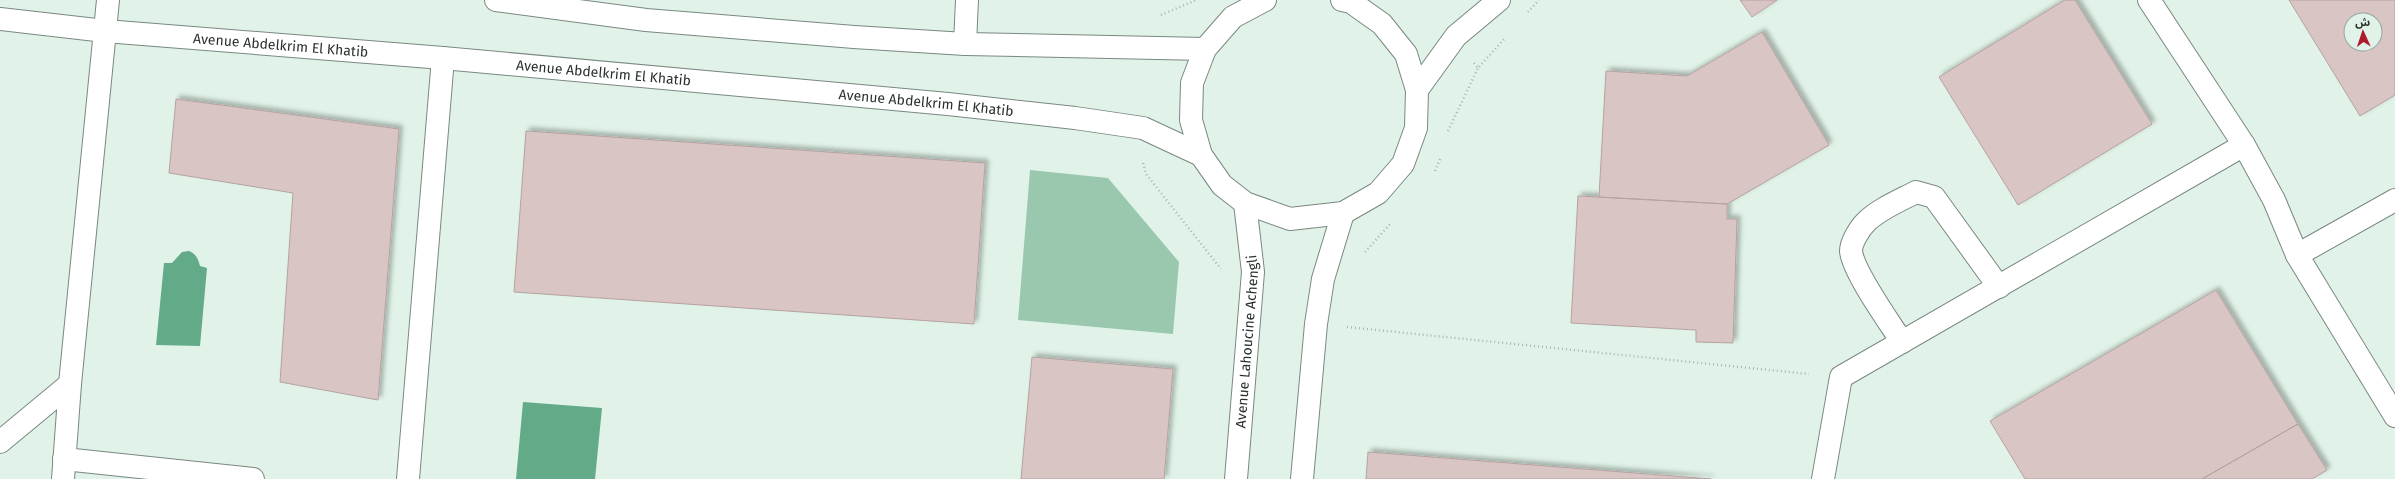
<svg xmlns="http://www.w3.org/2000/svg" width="2395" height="479" font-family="'Fira Sans','Noto Sans Arabic',sans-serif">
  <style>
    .green { fill: #99c8af }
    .water { fill: #63aa88 }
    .building { fill: #d9c5c4; stroke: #b5a2a1; fill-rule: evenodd; filter: url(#shadow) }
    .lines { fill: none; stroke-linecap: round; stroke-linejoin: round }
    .minor-casing { stroke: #798880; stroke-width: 24 }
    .path { stroke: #a9b7af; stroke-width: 2.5; stroke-dasharray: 1 3; stroke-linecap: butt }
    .minor { stroke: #fff; stroke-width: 22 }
    .labels { text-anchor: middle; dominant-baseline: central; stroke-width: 4; stroke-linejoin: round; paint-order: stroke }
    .street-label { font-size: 14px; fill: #2a312d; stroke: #e1f3e9 }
  </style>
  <defs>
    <filter id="shadow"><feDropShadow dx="3.5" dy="-3.5" stdDeviation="2" flood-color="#0004"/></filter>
  </defs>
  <rect width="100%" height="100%" fill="#e1f3e9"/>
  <!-- green -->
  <path class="green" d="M1030 170 1108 178 1179 262 1173 334 1018 320Z"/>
  <!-- water -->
  <path class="water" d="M189 251C196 254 198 258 200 266L207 268 200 346 156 345 164 263H172L182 252Z
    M523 402 602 408 595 479H516Z"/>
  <!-- building -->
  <path class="building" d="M1740 0H1777L1752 17Z
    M2065 0H2075L2152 124 2018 205 1939 77Z
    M2289 0H2395V95L2360 116ZM2351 20H2375V44H2351Z
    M1762 32 1829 145 1727 204 1599 197 1606 71 1687 76Z
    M176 99 399 129 378 400 280 382 293 193 169 173Z
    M526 131 985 163 974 324 514 292Z
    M1578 196 1727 204V219H1737L1733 343 1696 342V330L1571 323Z
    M2216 290 2298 424 2202 479H2025L1990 421Z
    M1032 357 1173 369 1164 479H1021Z
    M2298 424 2327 470 2312 479H2202Z
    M1368 452 1711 479H1366Z"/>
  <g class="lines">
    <!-- minor casing -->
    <g class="minor-casing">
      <g id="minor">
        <path d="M496 0 646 20 854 37 965 44 1205 49"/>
        <path d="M1265 0 1233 17 1205 49 1192 83 1191 120 1201 155 1222 185 1245 203 1290 219 1343 213 1378 193 1403 164 1416 128 1417 90 1406 54 1382 24 1351 2 1342 0"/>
        <path d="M2149 0 2244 145 2274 200 2297 255 2395 416"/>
        <path id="s1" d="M0 19 105 31 443 58 948 104 1075 118 1143 128 1201 155"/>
        <path d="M965 44 967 0"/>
        <path d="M1417 90 1456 36 1499 0"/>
        <path d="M2297 255 2395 200"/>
        <path d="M1902 342C1890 323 1853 272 1851 251 1851 242 1860 228 1866 222 1879 209 1901 200 1916 192L1934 197 1999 287"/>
        <path d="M0 442 70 384"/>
        <path d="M64 459 253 479"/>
        <path d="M63 479 70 384 108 0"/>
        <path d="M408 479 443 58"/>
        <path id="s2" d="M1236 479 1253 272 1245 203"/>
        <path d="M1302 479 1316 324 1323 279 1343 213"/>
        <path d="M1823 479 1841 377 2244 145"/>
      </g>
    </g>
    <!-- path -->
    <path class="path" d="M1528 12 1539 0
      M1161 15 1196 0
      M1474 63 1478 68 1505 38
      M1448 131 1478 68
      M1143 163 1146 174 1221 269
      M1435 171 1441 157
      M1365 252 1391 223
      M1347 327 1809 374"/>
    <!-- minor -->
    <use href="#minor" class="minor"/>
  </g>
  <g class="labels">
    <!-- street labels -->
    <g class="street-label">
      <text stroke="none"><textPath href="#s1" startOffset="282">Avenue Abdelkrim El Khatib</textPath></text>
      <text stroke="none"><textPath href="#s1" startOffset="606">Avenue Abdelkrim El Khatib</textPath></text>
      <text stroke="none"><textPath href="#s1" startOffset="930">Avenue Abdelkrim El Khatib</textPath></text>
      <text stroke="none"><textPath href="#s2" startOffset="138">Avenue Lahoucine Achengli</textPath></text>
    </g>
  </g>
  <!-- north arrow -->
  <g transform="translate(2363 32) rotate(357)"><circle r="19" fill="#e1f3e9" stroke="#98a59e"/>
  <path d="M0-3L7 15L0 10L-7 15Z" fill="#ae1b2c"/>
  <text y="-6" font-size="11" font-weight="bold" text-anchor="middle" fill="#2a312d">ش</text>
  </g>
</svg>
